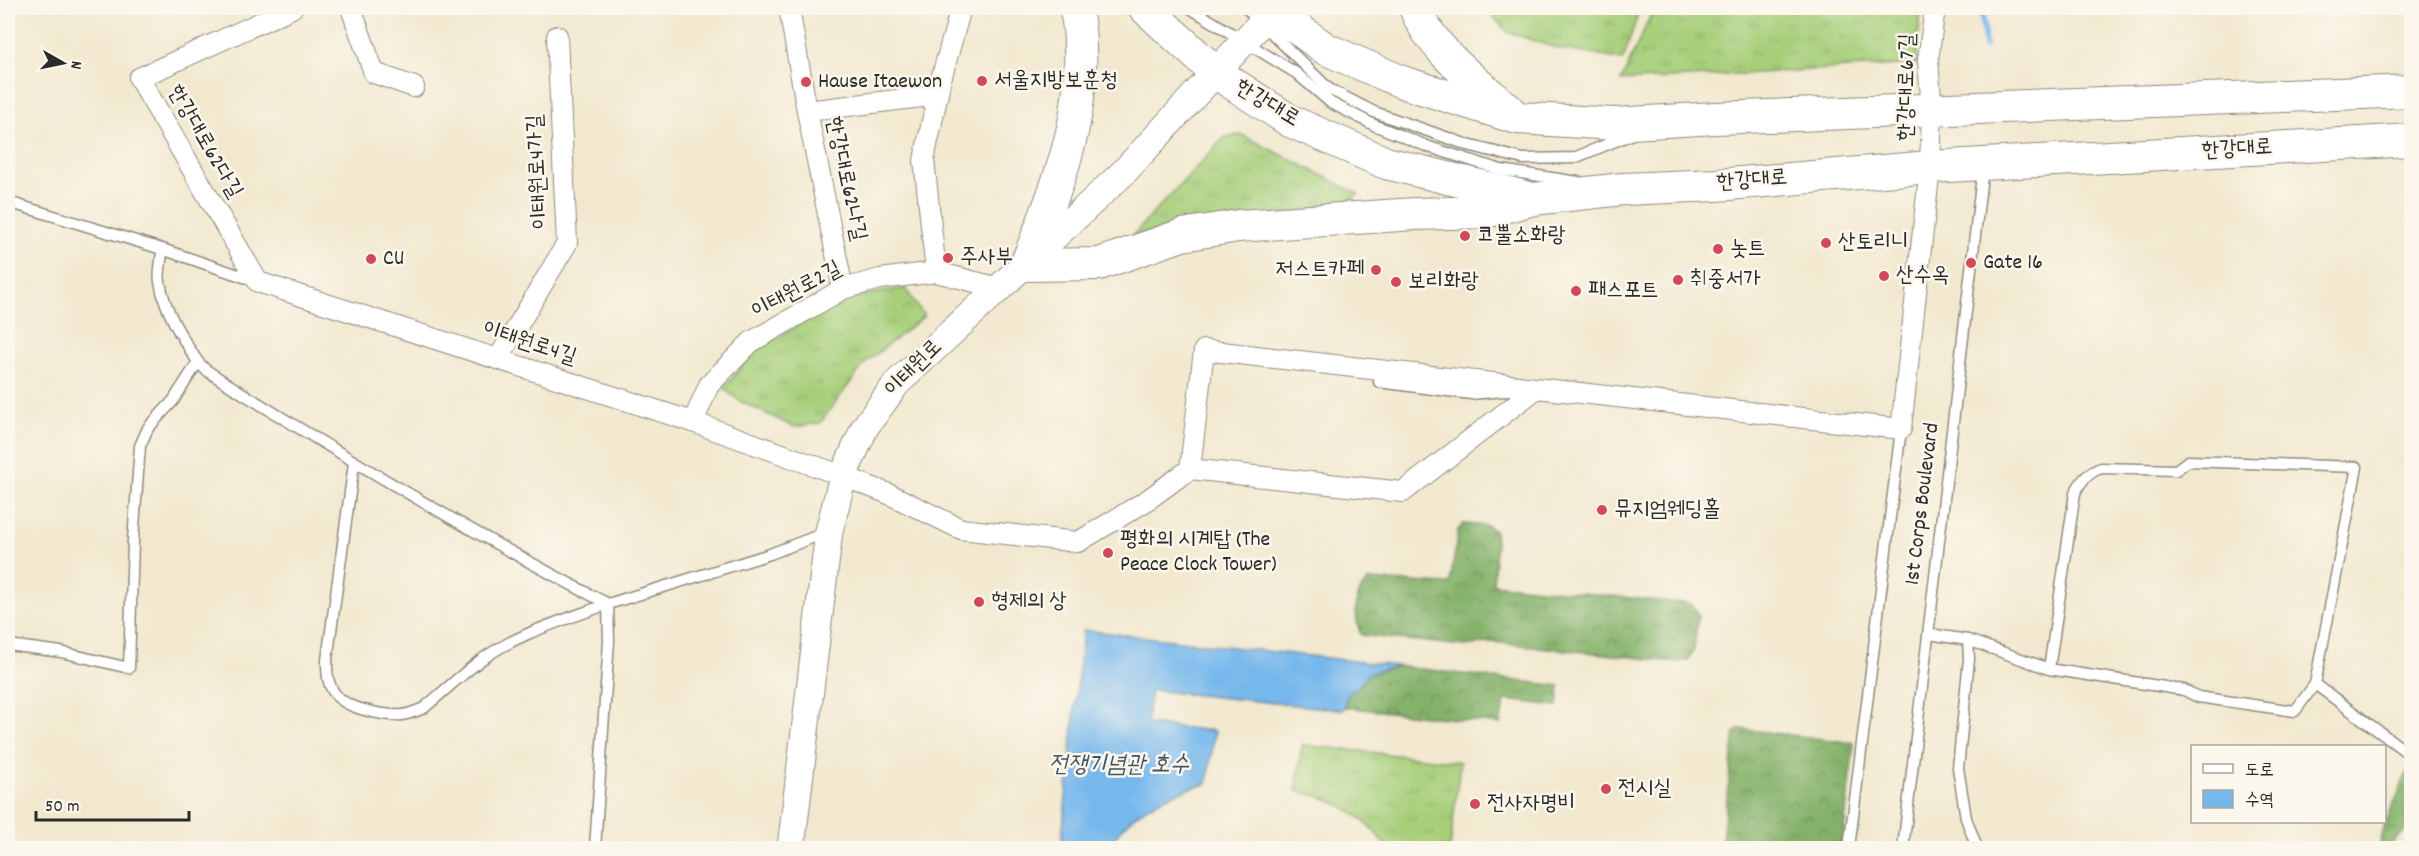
<svg xmlns="http://www.w3.org/2000/svg" width="2419" height="856" font-family="Dekko,'Poor Story',sans-serif">
  <style>
    .grass { fill: url(#grass-tufts); stroke: #697d52; stroke-width: 1.5 }
    .forest { fill: url(#forest-crowns); stroke: #586e4a; stroke-width: 1.5 }
    .water { fill: #77b8ec; stroke: #51728c; stroke-width: 1.5 }
    .lines { fill: none; stroke-linecap: round; stroke-linejoin: round }
    .stream { stroke: #77b8ec; stroke-width: 6 }
    .lane-casing { stroke: #8e8a7d; stroke-width: 13 }
    .street-casing { stroke: #8e8a7d; stroke-width: 22 }
    .secondary-casing { stroke: #8e8a7d; stroke-width: 29 }
    .primary-casing { stroke: #8e8a7d; stroke-width: 34 }
    .lane { stroke: #fff; stroke-width: 10 }
    .street { stroke: #fff; stroke-width: 20 }
    .secondary { stroke: #fff; stroke-width: 27 }
    .primary { stroke: #fff; stroke-width: 32 }
    .poi-dot { fill: #d1495b; stroke: #fbf7ec; stroke-width: 2 }
    .labels { text-anchor: middle; dominant-baseline: central; stroke-width: 5; stroke-linejoin: round; paint-order: stroke }
    .poi-label { font-size: 22px; fill: #2b2b2b; stroke: #fbf7ec; text-anchor: start }
    .street-label { font-size: 22px; fill: #2b2b2b; stroke: #fbf7ec }
    .water-label { font-size: 24px; font-style: italic; fill: #425565; stroke: #fbf7ec }
  </style>
  <defs>
    <pattern id="grass-tufts" width="24" height="20" patternUnits="userSpaceOnUse" patternTransform="scale(1.5)"><rect width="24" height="20" fill="#a7cf7a"/><path d="M3 7l-1-3M5 7V3M7 7l1-3M15 17l-1-3M17 17v-4M19 17l1-3" fill="none" stroke="#90b26a"/></pattern>
    <pattern id="forest-crowns" width="20" height="18" patternUnits="userSpaceOnUse" patternTransform="scale(1.5)"><rect width="20" height="18" fill="#85b26a"/><path d="M2 6a3 3 0 1 1 6 0M12 15a3 3 0 1 1 6 0" fill="none" stroke="#6d9157"/></pattern>
  </defs>
  <rect width="100%" height="100%" fill="#fbf7ec"/>
  <filter id="ink" filterUnits="userSpaceOnUse"><feTurbulence type="fractalNoise" baseFrequency=".0167" numOctaves="2"/><feDisplacementMap in="SourceGraphic" scale="12" xChannelSelector="R" yChannelSelector="G"/><feConvolveMatrix kernelMatrix="1 2 1 2 8 2 1 2 1" color-interpolation-filters="sRGB"/></filter>
  <filter id="wash" filterUnits="userSpaceOnUse"><feTurbulence type="fractalNoise" baseFrequency=".008" numOctaves="4" result="noise"/><feDisplacementMap in="SourceGraphic" scale="24" xChannelSelector="R" yChannelSelector="G"/><feGaussianBlur stdDeviation="1.35" result="paint"/><feColorMatrix in="noise" values="0 0 0 0 0 0 0 0 0 0 0 0 0 0 0 0 0 1.4 0 .05"/><feComposite in="paint" operator="in"/></filter>
  <g filter="url(#wash)">
    <rect width="100%" height="100%" fill="#f2e8cf"/>
    <!-- grass -->
    <path class="grass" d="M1484 8H1621L1638 14 1623 60 1556 48 1508 32Z
      M1654 8H1921L1916 64 1621 81Z
      M1242 135 1359 194 1341 205 1132 236 1225 137Z
      M905 288 924 316 865 363 820 423 794 427 738 400 724 388 756 349 847 298Z
      M1302 745 1460 762 1450 848H1387C1366 815 1333 797 1296 791Z"/>
    <!-- forest -->
    <path class="forest" d="M1463 524 1488 526 1495 531 1496 546 1493 584 1691 604 1698 614 1694 650 1688 660 1678 662 1493 642 1464 646 1361 635C1354 617 1353 592 1369 580L1450 584 1458 530Z
      M1397 666 1560 686 1558 706 1505 700 1500 724 1344 707 1348 694 1359 686 1368 674Z
      M1741 729 1854 743 1842 848H1721L1735 732Z
      M2410 766 2411 825 2387 848H2379L2385 825Z"/>
    <!-- water -->
    <path class="water" d="M1083 630 1397 666 1368 674 1359 686 1348 694 1343 710 1151 690 1146 724 1215 731 1207 784C1168 793 1127 811 1109 848H1061Z"/>
    <g class="lines">
      <!-- stream -->
      <path class="stream" d="M1982 8 1985 46"/>
    </g>
  </g>
  <g filter="url(#ink)">
    <g class="lines">
      <!-- lane casing -->
      <g class="lane-casing">
        <path id="lane" d="M1190 8 1296 73 1331 103 1374 125 1429 147 1501 170 1578 182
          M1246 8 1329 89 1374 112 1468 145 1523 159 1574 158 1630 135
          M8 202 162 249 256 281
          M198 362 206 370 226 383C351 461 477 536 608 604L770 554 827 532
          M1379 382 1471 394 1504 391
          M354 463 327 660C327 672 327 685 336 695 347 709 385 716 402 715 410 714 417 711 424 708 443 692 461 675 481 660 518 633 565 620 608 604L609 641 595 848
          M1928 634 1968 640 2049 669 2184 690 2198 697 2295 711 2315 684 2357 467 2188 461 2176 470 2101 468C2088 473 2082 479 2075 493L2049 669
          M1968 640 1969 659 1958 768 1966 818 1977 848
          M8 645 61 652 129 668 133 541 140 446 148 428 173 401 198 362C182 338 165 312 160 282 158 272 162 260 162 249
          M2315 684 2412 756
          M1849 848 1901 429
          M1903 848 1983 167"/>
      </g>
      <!-- street casing -->
      <g class="street-casing">
        <path id="street" d="M292 8 139 78 258 282 693 422 843 476 889 494 961 529 1078 542 1146 501 1190 469
          M351 8 374 73 414 87
          M789 8 807 111 843 289
          M807 111 938 95
          M936 272 924 160 940 83 961 8
          M498 359 567 243 557 36
          M1537 388 1403 492 1190 469 1204 350C1436 376 1669 404 1901 429L1930 167 1932 111 1928 60 1935 8
          M693 422 709 385 751 342 843 289 880 279 936 272 999 288"/>
      </g>
      <!-- secondary casing -->
      <g class="secondary-casing">
        <path id="secondary" d="M791 848 829 531 843 476 865 427 897 383 1123 173 1275 8"/>
      </g>
      <!-- primary casing -->
      <g class="primary-casing">
        <path id="primary" d="M1075 8C1079 21 1080 34 1080 48 1084 125 1054 195 1026 265L1099 264 1182 235 1238 226 1415 214 1485 212 1530 200
          M1145 8 1215 72 1290 121 1386 163 1533 199 1623 189 1717 185 1930 167 2412 140
          M1269 8 1326 49 1402 82 1517 118 1614 124 1716 118 2412 91
          M1415 8C1432 51 1476 81 1510 111"/>
      </g>
      <!-- lane -->
      <use href="#lane" class="lane"/>
      <!-- street -->
      <use href="#street" class="street"/>
      <!-- secondary -->
      <use href="#secondary" class="secondary"/>
      <!-- primary -->
      <use href="#primary" class="primary"/>
    </g>
  </g>
  <!-- markers -->
  <g class="poi-dot">
    <circle cx="982" cy="81" r="6"/>
    <circle cx="806" cy="82" r="6"/>
    <circle cx="1465" cy="236" r="6"/>
    <circle cx="1826" cy="243" r="6"/>
    <circle cx="1718" cy="249" r="6"/>
    <circle cx="948" cy="258" r="6"/>
    <circle cx="371" cy="259" r="6"/>
    <circle cx="1971" cy="263" r="6"/>
    <circle cx="1376" cy="270" r="6"/>
    <circle cx="1884" cy="276" r="6"/>
    <circle cx="1678" cy="280" r="6"/>
    <circle cx="1396" cy="282" r="6"/>
    <circle cx="1576" cy="291" r="6"/>
    <circle cx="1602" cy="510" r="6"/>
    <circle cx="1108" cy="553" r="6"/>
    <circle cx="979" cy="602" r="6"/>
    <circle cx="1606" cy="789" r="6"/>
    <circle cx="1475" cy="804" r="6"/>
  </g>
  <g class="labels">
    <!-- poi labels -->
    <g class="poi-label">
      <text x="994" y="81">서울지방보훈청</text>
      <text x="818" y="82">Hause Itaewon</text>
      <text x="1477" y="236">코뿔소화랑</text>
      <text x="1838" y="243">산토리니</text>
      <text x="1730" y="249">놋트</text>
      <text x="960" y="258">주사부</text>
      <text x="383" y="259">CU</text>
      <text x="1983" y="263">Gate 16</text>
      <text x="1364" y="270" text-anchor="end">저스트카페</text>
      <text x="1896" y="276">산수옥</text>
      <text x="1690" y="280">취중서가</text>
      <text x="1408" y="282">보리화랑</text>
      <text x="1588" y="291">패스포트</text>
      <text x="1614" y="510">뮤지엄웨딩홀</text>
      <text x="1120" y="540">평화의 시계탑 (The<tspan x="1120" dy="25">Peace Clock Tower)</tspan></text>
      <text x="991" y="602">형제의 상</text>
      <text x="1618" y="789">전시실</text>
      <text x="1487" y="804">전사자명비</text>
    </g>
    <!-- street labels -->
    <g class="street-label">
      <text transform="translate(1908 87) rotate(-89)">한강대로67길</text>
      <text transform="translate(1267 104) rotate(31)">한강대로</text>
      <text transform="translate(204 142) rotate(60)">한강대로62다길</text>
      <text transform="translate(2237 150) rotate(-3)">한강대로</text>
      <text transform="translate(539 172) rotate(-93)">이태원로4가길</text>
      <text transform="translate(845 179) rotate(78)">한강대로62나길</text>
      <text transform="translate(1752 181) rotate(-4)">한강대로</text>
      <text transform="translate(797 291) rotate(-28)">이태원로2길</text>
      <text transform="translate(529 344) rotate(18)">이태원로4길</text>
      <text transform="translate(914 369) rotate(-45)">이태원로</text>
      <text transform="translate(1923 504) rotate(-83)">1st Corps Boulevard</text>
    </g>
    <!-- water labels -->
    <g class="water-label">
      <text x="1119" y="766">전쟁기념관 호수</text>
    </g>
  </g>
  <!-- margin -->
  <rect width="2419" height="856" fill="none" stroke="#fbf7ec" stroke-width="30"/>
  <!-- legend -->
  <rect x="2191" y="745" width="195" height="78" fill="#fbf7ec" stroke="#a8a59f" stroke-width="1.5"/>
  <rect x="2203" y="764" width="30" height="9" fill="#ffffff" stroke="#a8a59f" stroke-width="1.5"/>
  <text x="2245" y="775" font-size="18" fill="#2b2b2b">도로</text>
  <rect x="2203" y="790" width="30" height="18" fill="#77b8ec" stroke="#a8a59f" stroke-width="1.5"/>
  <text x="2245" y="805" font-size="18" fill="#2b2b2b">수역</text>
  <!-- north arrow -->
  <g transform="translate(63 63) rotate(99)" stroke="#fbf7ec" stroke-width="4.5" paint-order="stroke">
  <path d="M0-4.5L10 22L0 15L-10 22Z" fill="#2b2b2b"/>
  <text y="-9" font-size="16" font-weight="bold" text-anchor="middle" fill="#2b2b2b">N</text>
  </g>
  <!-- scale -->
  <path d="M36 811v9h153v-9" fill="none" stroke="#2b2b2b" stroke-width="3"/>
  <text x="45" y="811" font-size="18" fill="#2b2b2b" stroke="#fbf7ec" stroke-width="4.5" paint-order="stroke">50 m</text>
</svg>
